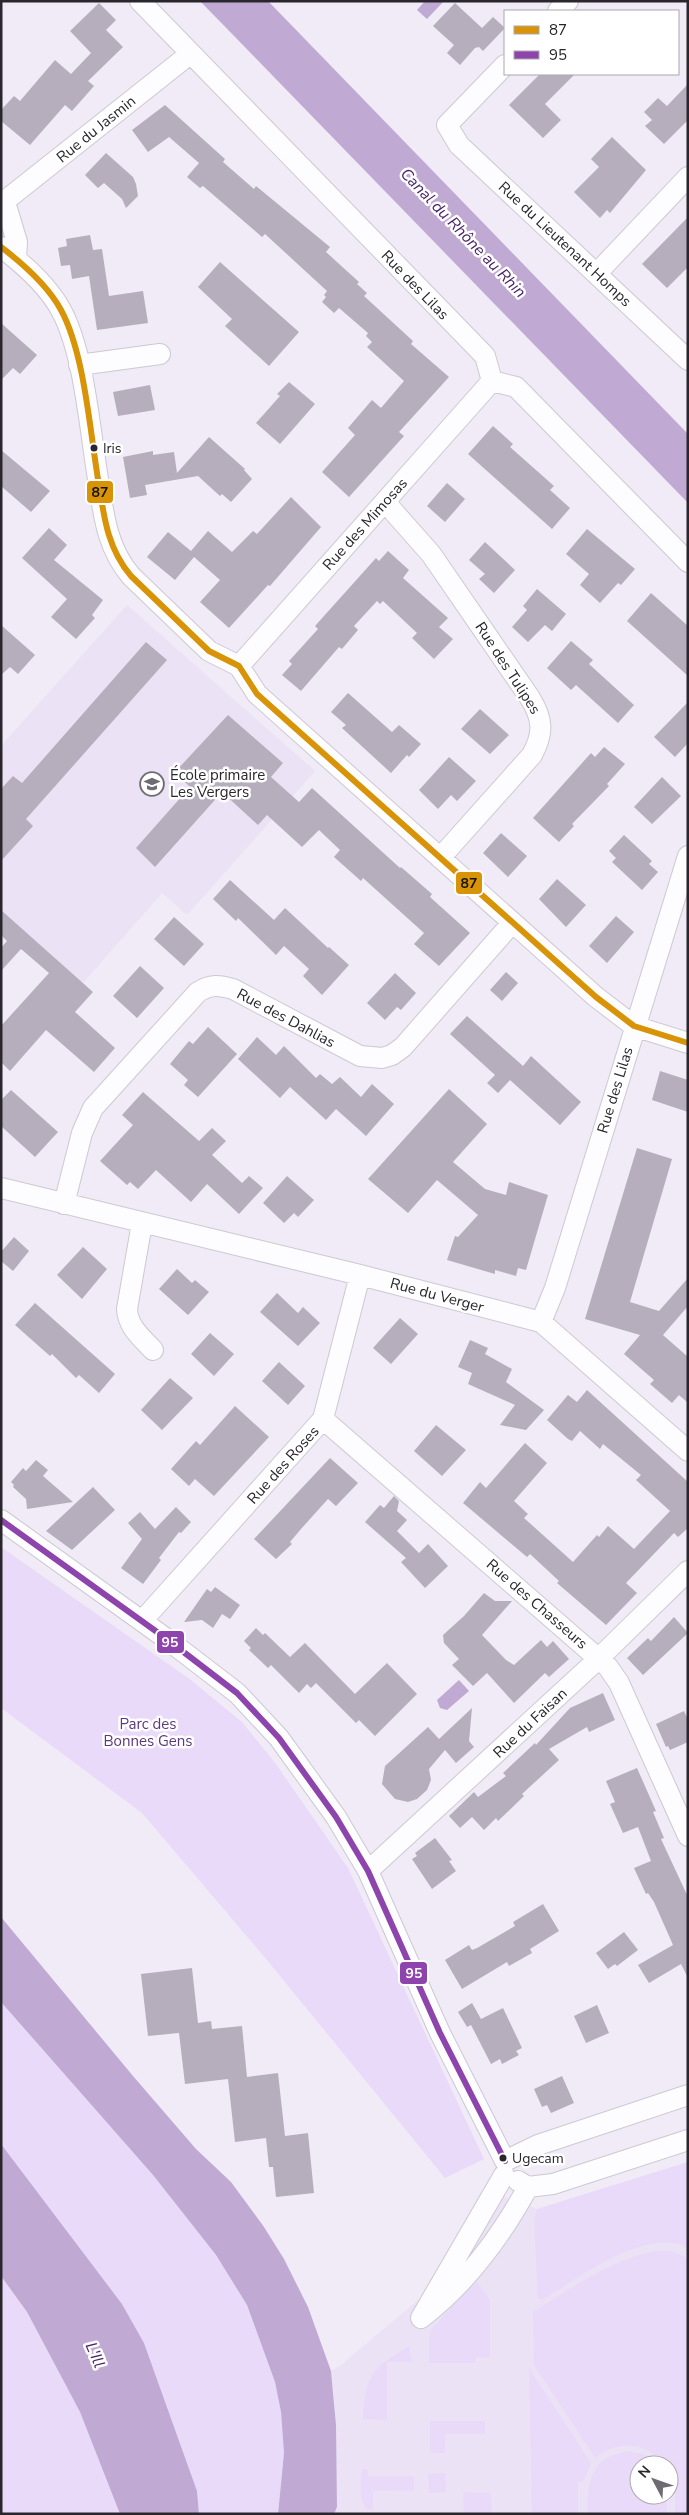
<svg xmlns="http://www.w3.org/2000/svg" width="689" height="2515" font-family="'Nunito Sans',sans-serif">
  <style>
    .built { fill: #ebe2f5; fill-rule: evenodd }
    .green { fill: #eadaf9 }
    .water { fill: #c0aad4 }
    .building { fill: #b6aebd }
    .lines { fill: none; stroke-linecap: round; stroke-linejoin: round }
    .street-casing { stroke: #cdc9d2; stroke-width: 22 }
    .street { stroke: #fdfcfe; stroke-width: 20 }
    .bus-1-casing { stroke: #fff; stroke-width: 10 }
    .bus-2-casing { stroke: #fff; stroke-width: 10 }
    .bus-1 { stroke: #d89307; stroke-width: 6 }
    .bus-2 { stroke: #8e44ad; stroke-width: 6 }
    .bus-dot { fill: #2a262d; stroke: #fff; stroke-width: 2 }
    .labels { text-anchor: middle; dominant-baseline: central; stroke-width: 5; stroke-linejoin: round; paint-order: stroke }
    .bus-label { font-size: 14px; fill: #2a262d; stroke: #fff; text-anchor: start }
    .street-label { font-size: 15px; fill: #2a262d; stroke: #fff }
    .poi-label { font-size: 15px; fill: #2a262d; stroke: #fff; text-anchor: start }
    .park-label { font-size: 15px; fill: #5e387d; stroke: #fff }
    .water-label { font-size: 16px; font-style: italic; fill: #492265; stroke: #fff }
    .line-badge { stroke: #fff; stroke-width: 2 }
    .badge-label { font-size: 14px; text-anchor: middle; font-weight: bold; fill: #fff }
    .pale-badge-label { font-size: 14px; text-anchor: middle; font-weight: bold; fill: #111 }
  </style>
  <rect width="100%" height="100%" fill="#f0ebf6"/>
  <!-- built -->
  <path class="built" d="M127 605 315 771 187 915 162 893 83 983 1 910V746Z
    M688 2162V2514H334L337 2507 334 2393 331 2371 341 2365 423 2296 483 2189 537 2209ZM639 2465H669V2495H639Z"/>
  <!-- green -->
  <path class="green" d="M1 1547 191 1680 242 1722 276 1764 348 1868 484 2159 445 2178 267 1960 142 1813 1 1708Z
    M1 2002 153 2175 216 2255 247 2305 275 2382 281 2412 284 2453 278 2514H199L197 2491 144 2343 122 2304 1 2144Z
    M688 2162V2248C647 2225 577 2279 542 2300L538 2298 534 2220 537 2209Z
    M655 2251H670L688 2258V2514H675V2491L669 2465H665C647 2442 619 2439 595 2458L534 2365 533 2312C571 2288 611 2260 655 2251Z
    M1 2276 27 2312 80 2412 120 2514H1Z
    M476 2280 490 2300V2358L476 2357 475 2363H429V2337L432 2329Z
    M409 2346 412 2362H387V2420L363 2419C365 2375 371 2369 409 2346Z
    M529 2368 591 2463 583 2482H578V2514H532Z
    M430 2421H485V2434H445V2453H430Z
    M629 2451 646 2455 657 2465H639V2495H667V2514H588C587 2481 591 2456 629 2451Z
    M362 2469H367L368 2476H414V2490L373 2491V2510H369C356 2502 362 2482 362 2469Z
    M445 2473 446 2492 429 2493 428 2474Z
    M463 2492 491 2493 492 2514H464Z"/>
  <!-- water -->
  <path class="water" d="M200 1H268L688 434V503Z
    M425 1H444L427 19 417 10Z
    M459 1680 469 1691 447 1710 440 1708 437 1700Z
    M1 1917 133 2076 196 2149 231 2182 264 2227 284 2259 308 2307 331 2371 336 2425 337 2507 334 2514H278L284 2453 281 2412 275 2382 247 2305 216 2255 153 2175 1 2002Z
    M1 2144 122 2304 144 2343 197 2491 199 2514H120L80 2412 27 2312 1 2276Z"/>
  <!-- building -->
  <path class="building" d="M99 3 116 20 106 30 123 47 88 81 94 86 72 111 65 105 30 145 1 121V110L14 96 20 101 55 60 71 74 91 53 70 31Z
    M455 3 482 28 493 17 505 28 483 51 479 47 475 48 460 65 447 53 454 45 433 26Z
    M540 74H575L545 104 561 120 543 138 509 105Z
    M688 84V120L664 144 645 126 652 120 644 112 658 98 667 106Z
    M165 105 225 159 223 162 254 189 256 186 330 247 326 252 359 282 357 284 367 293 364 296 413 341 411 344 449 377 399 432 404 436 349 497 322 472 355 435 348 428 372 400 381 408 404 381 367 347 372 342 366 336 368 333 339 308 334 313 322 302 326 297 324 295 327 291 265 234 262 237 203 186 200 188 187 177 199 163 169 137 148 152 132 130Z
    M612 137 646 170 610 213 607 210 600 218 574 192 599 167 591 159Z
    M106 153 133 177 136 184 138 196 126 208 122 199 104 183 98 188 85 175Z
    M688 217V267L667 288 642 264Z
    M90 235 93 250 102 249 109 296 143 291 148 323 97 330 89 276 72 279 70 265 61 266 58 248 67 246 66 239Z
    M220 262 299 332 269 366 225 326 232 319 198 287Z
    M1 323 37 355 20 374 13 368 1 380Z
    M289 382 315 404 280 444 256 423 280 396 277 394Z
    M150 385 155 410 118 416 113 392Z
    M493 426 513 444 510 447 554 486 550 490 570 508 552 529 468 454Z
    M209 437 245 469 244 470 252 479 231 502 222 494 220 496 198 476 145 485 147 495 130 498 123 457 153 451V455L174 452 177 473Z
    M1 450 50 491 31 512 1 486Z
    M447 483 465 499 445 522 427 506Z
    M291 497 321 527 270 586 268 585 229 628 200 602 220 580 194 557 175 580 147 557 168 532 191 551 208 531 232 552 253 531 257 534Z
    M49 528 67 545 54 560 103 600 92 615 95 618 76 639 51 617 67 599 22 558Z
    M587 529 635 569 621 585 618 583 600 603 580 585 589 574 566 554Z
    M485 542 515 570 494 593 479 579 485 574 469 560Z
    M388 551 409 570 403 578 448 618 439 627 453 639 434 659 412 638 417 633 383 601 380 604 377 601 354 626 358 630 342 649 339 647 301 691 282 675 292 664 289 661 318 629 315 626 376 558 379 561Z
    M537 589 566 614 552 631 545 625 528 642 512 627 527 610 523 606Z
    M651 593 688 626V676L627 621Z
    M1 625 35 655 18 674 10 667 1 675Z
    M571 641 593 660 589 664 634 705 618 723 576 685 571 690 547 668Z
    M146 642 167 660 26 819 33 826 1 861V789L13 776 22 783Z
    M348 693 392 732 399 725 421 744 409 757 407 755 391 773 342 728 346 725 331 712Z
    M688 702V743L675 757 654 737Z
    M480 709 509 735 490 754 461 729Z
    M228 715 283 763 271 777 299 802 312 788 400 868 401 867 432 894 430 897 470 933 439 966 414 944 424 933 363 878 361 881 334 857 340 850 319 830 302 847 267 815 258 825 222 792 155 867 136 848 190 787 175 772Z
    M604 747 625 764 607 784 609 786 572 824 574 826 559 842 533 818 591 753 595 757Z
    M449 757 476 781 457 801 451 795 438 809 419 790Z
    M662 777 681 796 652 824 634 807Z
    M501 833 527 856 508 877 483 853Z
    M624 835 652 861 649 864 658 872 642 890 612 862 616 858 609 851Z
    M557 879 586 905 566 927 539 899Z
    M230 880 274 920 285 908 328 948 329 947 349 965 322 995 303 976 309 969 284 946 276 955 238 918 236 921 213 899Z
    M1 910 93 992 75 1012 115 1048 94 1072 46 1030 10 1071 1 1062V1026L49 973 21 949 1 971V948L7 941 1 935Z
    M616 916 634 932 607 963 589 946Z
    M174 917 204 944 184 966 154 939Z
    M140 966 164 988 137 1018 113 996Z
    M506 972 518 983 502 1001 490 990Z
    M395 973 416 993 401 1010 397 1007 385 1020 367 1003Z
    M467 1016 523 1066 531 1056 581 1102 560 1125 510 1080 498 1093 487 1083 495 1075 450 1034Z
    M208 1027 237 1054 198 1097 184 1085 188 1080 170 1064 189 1041 193 1044Z
    M257 1037 276 1055 284 1046 316 1078 320 1074 332 1084 340 1077 361 1097 372 1084 394 1104 366 1136 336 1109 326 1120 290 1087 280 1098 238 1059Z
    M660 1071 688 1080V1112L652 1100Z
    M449 1089 487 1124 453 1162 485 1189 506 1195 509 1182 548 1195 526 1270 518 1268 516 1276 495 1270V1274L447 1260 455 1236 458 1237 478 1215 437 1180 408 1213 368 1179Z
    M11 1090 58 1132 35 1157 1 1126V1100Z
    M143 1092 199 1141 212 1128 226 1141 212 1155 242 1183 249 1176 263 1188 239 1214 207 1184 191 1202 156 1170 138 1189 130 1182 127 1185 100 1161 133 1125 122 1115Z
    M637 1148 672 1159 630 1302 659 1311 688 1278V1306L663 1335 688 1357V1403L679 1395 672 1403 650 1384 654 1380 624 1354 640 1335 585 1319Z
    M287 1176 314 1200 298 1217 294 1213 284 1223 263 1203Z
    M14 1237 29 1251 13 1271 1 1261V1252Z
    M83 1247 107 1269 82 1299 57 1275Z
    M177 1269 192 1283 195 1280 209 1292 188 1315 159 1289Z
    M277 1293 298 1313 303 1307 320 1323 298 1346 260 1312Z
    M35 1303 115 1374 99 1393 79 1375 76 1378 52 1354 50 1356 15 1325Z
    M400 1318 418 1334 391 1364 373 1348Z
    M210 1333 234 1354 214 1376 191 1354Z
    M470 1340 488 1348 485 1354 512 1369 506 1382 544 1410 526 1430 500 1425 515 1405 468 1384 472 1373 458 1367Z
    M279 1362 305 1386 288 1405 262 1381Z
    M170 1378 193 1398 162 1430 141 1410Z
    M587 1390 688 1482V1528L678 1537 674 1533 626 1583 637 1593 606 1625 557 1583 559 1581 530 1554 527 1557 463 1503 480 1482 486 1488 525 1443 547 1463 514 1501 528 1514 524 1518 573 1562 597 1535 599 1537 608 1526 634 1549 670 1511 636 1480 641 1475 603 1444 600 1449 580 1431 572 1441 568 1439 547 1420 568 1395 577 1402Z
    M235 1406 269 1437 214 1496 195 1479 189 1486 171 1469 196 1441 200 1445Z
    M436 1425 466 1450 442 1476 414 1451Z
    M330 1458 358 1483 336 1506 328 1499 301 1529 290 1542 292 1544 276 1559 254 1539Z
    M36 1460 48 1470 43 1476 73 1502 27 1509 26 1499 13 1487 14 1485 11 1482 23 1468 26 1471Z
    M93 1487 115 1510 72 1550 46 1531Z
    M394 1496 399 1501 397 1511 407 1520 397 1531 419 1553 428 1544 448 1566 425 1588 401 1562 406 1558 365 1522 380 1505 384 1508Z
    M176 1507 191 1522 181 1533 179 1532 159 1558 161 1560 143 1584 121 1568 142 1539 128 1523 140 1512 155 1529Z
    M215 1587 240 1605 230 1619 222 1614 213 1628 202 1620 184 1622 207 1589 211 1592Z
    M484 1593 495 1601H512L482 1635 506 1660 514 1665 541 1640 547 1647 553 1641 569 1659 549 1677 545 1673 514 1703 487 1673 473 1686 452 1665 459 1659 444 1643 443 1635 464 1616Z
    M674 1617 688 1633 643 1675 627 1658 648 1638 651 1641Z
    M256 1628 263 1635 265 1633 290 1657 305 1643 355 1694 387 1663 417 1694 375 1736 359 1720 356 1723 316 1683 311 1688 307 1684 299 1693 271 1665 268 1668 249 1650 251 1648 244 1641Z
    M603 1693 615 1720 589 1732 587 1727 549 1749 559 1760 522 1794 524 1796 498 1821 496 1818 484 1830 472 1817 460 1828 449 1816 474 1792 478 1797 506 1776 503 1773 535 1743 536 1745 570 1708Z
    M472 1708 469 1741 474 1747 456 1763 445 1750 429 1769 431 1780 427 1790 417 1799 408 1802 395 1799 382 1784 385 1766 428 1727 439 1739Z
    M684 1711 688 1720V1742L670 1750 668 1746 666 1747 656 1724Z
    M637 1768 656 1811 653 1812 664 1838 661 1839 688 1897V1978L681 1964 649 1983 638 1965 673 1945 654 1902 648 1893 646 1894 634 1868 651 1861 638 1827 623 1833 610 1804 615 1802 606 1781Z
    M435 1838 452 1860 449 1861 456 1871 432 1889 412 1859 417 1856 415 1853Z
    M543 1904 559 1931 530 1949 532 1953 509 1966 507 1962 462 1989 445 1960 469 1945 472 1950 477 1948 515 1926 513 1922Z
    M624 1932 638 1950 617 1966 615 1964 608 1969 596 1953Z
    M192 1968 198 2023 211 2021 212 2029 242 2026 247 2077 278 2073 285 2136 308 2133 314 2193 276 2197 273 2167H269L266 2138 235 2142 228 2079 185 2084 179 2033 148 2036 141 1974Z
    M472 2003 481 2019 503 2008 522 2048 516 2051 519 2055 502 2064 500 2059 491 2064 471 2025 467 2027 458 2012Z
    M597 2005 609 2033 586 2043 574 2016Z
    M562 2076 574 2103 551 2113 547 2105 542 2107 534 2089Z"/>
  <g class="lines">
    <!-- street casing -->
    <g class="street-casing">
      <path id="street" d="M140 1 485 356 492 381
        M558 11 568 1
        M505 65 447 125 459 145 688 360
        M5 202 17 242 16 258
        M1 204 190 54
        M1 247C22 263 48 286 61 310 85 354 90 434 99 485 104 518 108 549 131 576L209 651 239 666 257 694 596 997 634 1026 688 1043
        M597 273 688 177
        M79 365 160 354
        M492 381 516 387 688 562
        M385 502 431 554 530 698C543 719 544 733 532 755L440 858
        M239 666 492 381
        M1 1188 360 1275 541 1322 688 1451
        M64 1204 82 1133 93 1108 198 992C211 984 219 985 233 989L360 1056 382 1058 392 1055 403 1047 512 923
        M142 1223 127 1309C128 1327 141 1337 153 1350
        M541 1322 555 1288 688 856
        M323 1419 608 1667 619 1683 688 1836
        M1 1520 164 1637 237 1693 279 1738 336 1817 368 1871 440 2033 505 2161
        M142 1621 323 1419 360 1275
        M368 1871 595 1662 688 1571
        M505 2161 538 2145 688 2095
        M504 2175 421 2318C467 2283 500 2238 528 2187
        M518 2181 528 2187 553 2184 688 2140"/>
    </g>
    <!-- street -->
    <use href="#street" class="street"/>
    <!-- bus-1 casing -->
    <g class="bus-1-casing">
      <path id="bus-1" d="M1 247C22 263 48 286 61 310 85 354 90 434 99 485 104 518 108 549 131 576L209 651 239 666 257 694 596 997 634 1026 688 1043"/>
    </g>
    <!-- bus-2 casing -->
    <g class="bus-2-casing">
      <path id="bus-2" d="M1 1520 164 1637 237 1693 279 1738 336 1817 368 1871 440 2033 505 2161"/>
    </g>
    <!-- bus-1 -->
    <use href="#bus-1" class="bus-1"/>
    <!-- bus-2 -->
    <use href="#bus-2" class="bus-2"/>
  </g>
  <!-- icons -->
  <defs>
    <g id="school-ring" transform="scale(1.25)"><circle r="9.5" fill="#fff" stroke="#6f6b73" stroke-width="1.5"/><path d="M0-5L7-2L0 1L-7-2ZM-4 1L0 2.5L4 1V4Q0 6-4 4Z" fill="#6f6b73"/></g>
  </defs>
  <g fill-rule="evenodd">
    <use href="#school-ring" x="152" y="784"/>
  </g>
  <!-- markers -->
  <g class="bus-dot">
    <circle cx="94" cy="448" r="4.5"/>
    <circle cx="503" cy="2158" r="4.5"/>
  </g>
  <g class="labels">
    <!-- bus labels -->
    <g class="bus-label">
      <text x="103" y="448">Iris</text>
      <text x="512" y="2158">Ugecam</text>
    </g>
    <!-- street labels -->
    <g class="street-label">
      <text transform="translate(96 129) rotate(-39)">Rue du Jasmin</text>
      <text transform="translate(565 244) rotate(43)">Rue du Lieutenant Homps</text>
      <text transform="translate(415 285) rotate(46)">Rue des Lilas</text>
      <text transform="translate(365 524) rotate(-48)">Rue des Mimosas</text>
      <text transform="translate(508 668) rotate(57)">Rue des Tulipes</text>
      <text transform="translate(286 1018) rotate(28)">Rue des Dahlias</text>
      <text transform="translate(615 1090) rotate(-73)">Rue des Lilas</text>
      <text transform="translate(437 1295) rotate(15)">Rue du Verger</text>
      <text transform="translate(283 1465) rotate(-48)">Rue des Roses</text>
      <text transform="translate(537 1604) rotate(41)">Rue des Chasseurs</text>
      <text transform="translate(530 1723) rotate(-43)">Rue du Faisan</text>
    </g>
    <!-- poi labels -->
    <g class="poi-label">
      <text x="170" y="775">École primaire<tspan x="170" dy="17">Les Vergers</tspan></text>
    </g>
    <!-- park labels -->
    <g class="park-label">
      <text x="148" y="1724">Parc des<tspan x="148" dy="17">Bonnes Gens</tspan></text>
    </g>
    <!-- water labels -->
    <g class="water-label">
      <text transform="translate(463 233) rotate(46)">Canal du Rhône au Rhin</text>
      <text transform="translate(95 2355) rotate(67)">L'Ill</text>
    </g>
  </g>
  <g class="line-badge">
    <rect x="86" y="480" width="28" height="24" rx="5" fill="#d89307"/>
    <rect x="455" y="871" width="28" height="24" rx="5" fill="#d89307"/>
    <rect x="156" y="1630" width="29" height="24" rx="5" fill="#8e44ad"/>
    <rect x="399" y="1961" width="29" height="24" rx="5" fill="#8e44ad"/>
  </g>
  <g class="badge-label">
    <text x="170" y="1647">95</text>
    <text x="414" y="1978">95</text>
  </g>
  <g class="pale-badge-label">
    <text x="100" y="497">87</text>
    <text x="469" y="888">87</text>
  </g>
  <!-- border -->
  <rect width="689" height="2515" fill="none" stroke="#2a262d" stroke-width="5"/>
  <!-- legend -->
  <rect x="504" y="10" width="175" height="65" fill="#ffffff" stroke="#aaa8ab"/>
  <rect x="514" y="26" width="25" height="8" fill="#d89307" stroke="#aaa8ab"/>
  <text x="549" y="35" font-size="15" fill="#2a262d">87</text>
  <rect x="514" y="51" width="25" height="8" fill="#8e44ad" stroke="#aaa8ab"/>
  <text x="549" y="60" font-size="15" fill="#2a262d">95</text>
  <!-- north arrow -->
  <g transform="translate(654 2480) rotate(311)"><circle r="24" fill="#ffffff" stroke="#aaa8ab"/>
  <path d="M0-4L9 19L0 12L-9 19Z" fill="#6f6b73"/>
  <text y="-8" font-size="14" font-weight="bold" text-anchor="middle" fill="#2a262d">N</text>
  </g>
</svg>
